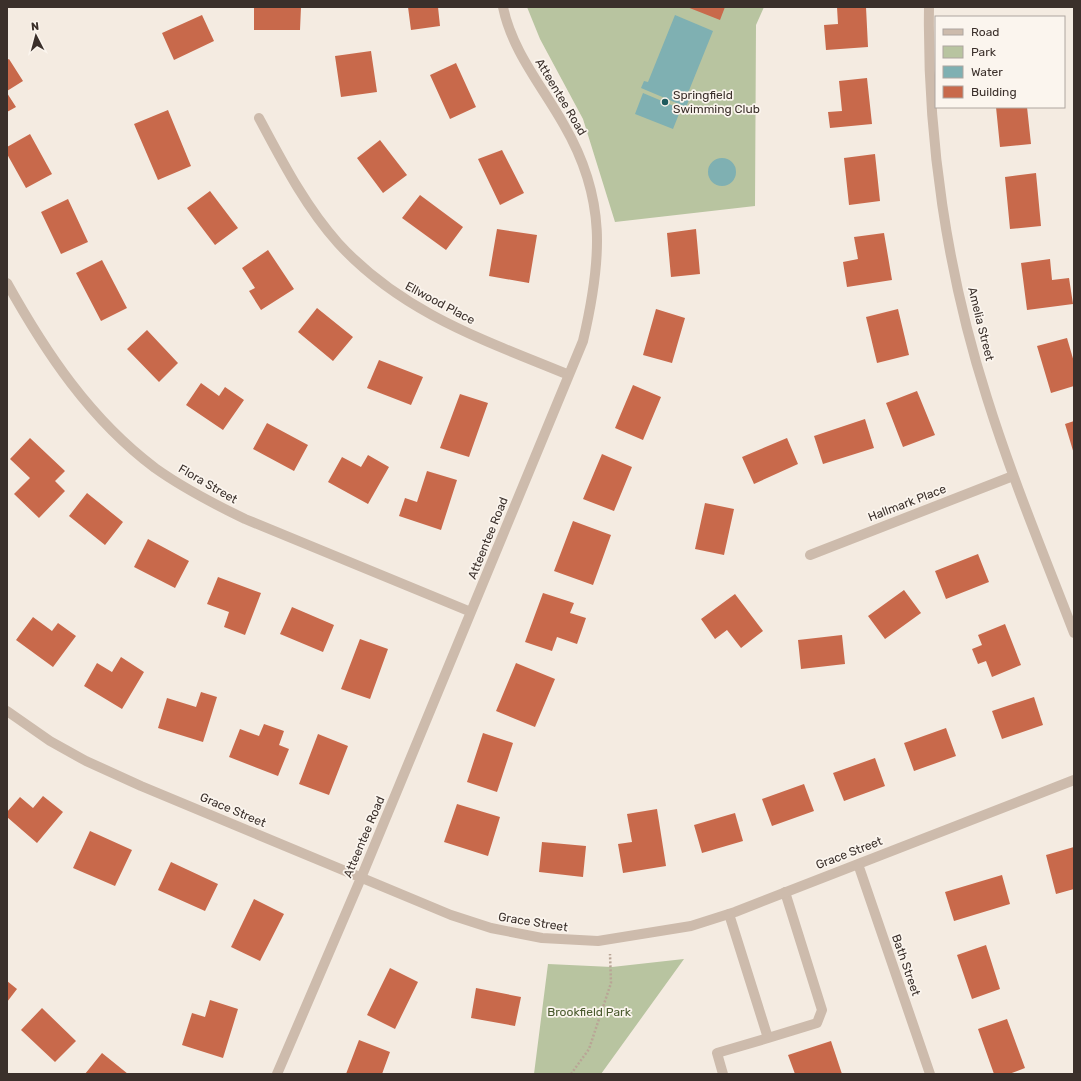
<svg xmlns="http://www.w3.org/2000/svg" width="1081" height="1081" font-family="Rubik,sans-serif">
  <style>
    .green { fill: #b8c4a0 }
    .water { fill: #7fb0b2 }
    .building { fill: #c8694b }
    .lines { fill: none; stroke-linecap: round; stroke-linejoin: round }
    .path { stroke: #b9a596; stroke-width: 2.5; stroke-dasharray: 2 2; stroke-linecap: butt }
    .service { stroke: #cdbbac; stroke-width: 10 }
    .minor { stroke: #cdbbac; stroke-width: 10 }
    .poi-dot { fill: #1f5a5e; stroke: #fbf5ee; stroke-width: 1.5 }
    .labels { text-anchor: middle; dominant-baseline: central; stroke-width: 3.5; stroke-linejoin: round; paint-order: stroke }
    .poi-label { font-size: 12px; fill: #3b302b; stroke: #fbf5ee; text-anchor: start }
    .street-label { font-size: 12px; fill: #3b302b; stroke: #fbf5ee }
    .park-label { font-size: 12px; fill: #4a5a2e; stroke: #fbf5ee }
  </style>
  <rect width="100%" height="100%" fill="#f4ebe1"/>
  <!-- green -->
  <path class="green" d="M527 7H764L756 25 755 206 615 222 583 119 540 39Z
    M684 959 601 1074H534L548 964 612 967Z"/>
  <!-- water -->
  <path class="water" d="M675 15 713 31 686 98 689 100 686 107 641 88 644 81 648 82Z
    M643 93 681 109 673 129 635 114Z
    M708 172a14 14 0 1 1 28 0a14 14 0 1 1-28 0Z"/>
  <!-- building -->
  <path class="building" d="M254 7H301L300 30H254Z
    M408 7H438L440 26 411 30Z
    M687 7H725L720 20Z
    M837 7H866L868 47 826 50 824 25 838 24Z
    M202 15 214 41 174 60 162 33Z
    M371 51 377 92 341 97 335 56Z
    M9 59 23 81 7 91V60Z
    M456 63 476 107 450 119 430 75Z
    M867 78 872 124 830 128 828 112 842 111 839 81Z
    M7 93 16 107 7 112Z
    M996 107H1027L1031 144 1000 147Z
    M168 110 191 166 158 180 134 124Z
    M30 134 52 174 26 188 7 154V147Z
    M380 140 407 175 383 193 357 158Z
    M502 150 524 193 500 205 478 159Z
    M875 154 880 201 849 205 844 158Z
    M1036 173 1041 226 1010 229 1005 177Z
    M210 191 238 228 215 245 187 208Z
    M420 195 463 227 446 250 402 218Z
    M68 199 88 242 61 254 41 212Z
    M497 229 537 235 529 283 489 276Z
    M696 229 700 274 671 277 667 233Z
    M884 233 892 280 847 287 843 262 858 259 854 237Z
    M268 250 294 289 261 310 249 291 255 288 242 268Z
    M1050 259 1052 280 1069 278 1073 304 1027 310 1021 263Z
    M102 260 127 308 101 321 76 273Z
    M317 308 353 337 333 361 298 332Z
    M656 309 685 318 672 363 643 355Z
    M898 309 909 355 877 363 866 317Z
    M147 330 178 363 159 382 127 349Z
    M1067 338 1074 362V386L1051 393 1037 346Z
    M379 360 423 377 411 405 367 388Z
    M201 383 219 396 225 387 244 400 223 430 186 405Z
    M633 385 661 397 643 440 615 428Z
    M917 391 935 435 903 447 886 403Z
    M460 394 488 403 469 457 440 448Z
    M865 419 874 448 823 464 814 436Z
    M1074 421V454L1065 424Z
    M267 423 308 445 294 471 253 449Z
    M30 438 65 471 55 481 65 491 39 518 14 494 30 478 10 459Z
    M787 438 798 464 754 484 742 457Z
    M602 454 632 467 614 511 583 499Z
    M368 455 389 467 368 504 328 482 342 457 361 467Z
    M427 471 457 480 441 530 399 516 405 498 417 502Z
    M87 493 123 522 105 545 69 516Z
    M705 503 734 509 724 555 695 549Z
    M573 521 611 535 593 585 554 571Z
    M148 539 189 561 175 588 134 567Z
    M978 554 989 582 946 599 935 571Z
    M218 577 261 593 245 635 224 627 229 612 207 604Z
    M904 590 921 613 885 639 868 616Z
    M543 593 574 603 570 613 586 618 577 644 557 637 552 651 525 642Z
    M735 594 763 631 741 648 727 630 715 639 701 619Z
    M292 607 334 625 323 652 280 634Z
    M33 617 52 631 58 623 76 636 53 667 16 640Z
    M1005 624 1021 665 992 677 986 661 978 664 972 649 982 645 978 635Z
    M842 635 845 664 801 669 798 640Z
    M360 639 388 649 370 699 341 689Z
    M121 657 144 672 122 709 84 686 97 663 112 672Z
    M516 663 555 679 535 727 496 711Z
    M201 692 217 697 203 742 158 728 167 698 196 707Z
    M1034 697 1043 725 1002 739 992 711Z
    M264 724 284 731 279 745 289 749 278 776 229 757 240 729 259 736Z
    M946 728 956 756 914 771 904 743Z
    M483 733 513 743 497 792 467 782Z
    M318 734 348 746 329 795 299 784Z
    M875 758 885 786 844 801 833 773Z
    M804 784 814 811 772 826 762 799Z
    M43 796 63 812 37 843 7 817V812L20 797 33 808Z
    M457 804 500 817 488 856 444 842Z
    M657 809 666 866 623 873 618 844 632 842 627 814Z
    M735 813 743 841 702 853 694 825Z
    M90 831 132 850 115 886 73 868Z
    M542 842 586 846 583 877 539 872Z
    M1074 847V889L1056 894 1046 855Z
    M171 862 218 884 205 911 158 890Z
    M1002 875 1010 904 954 921 945 892Z
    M254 899 284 914 260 961 231 947Z
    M986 945 1000 989 972 999 957 955Z
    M390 968 418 982 395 1029 367 1015Z
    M7 981 17 989 7 1002Z
    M476 988 521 997 515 1026 471 1018Z
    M210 1000 238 1009 223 1058 182 1045 192 1013 205 1017Z
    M42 1008 76 1041 55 1062 21 1030Z
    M1007 1019 1025 1068 1009 1074H994L978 1029Z
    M359 1040 390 1052 382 1074H346Z
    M831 1041 842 1074H795L788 1055Z
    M102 1053 128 1074H85Z"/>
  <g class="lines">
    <!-- path -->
    <path class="path" d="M571 1074 589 1049 611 983 610 954"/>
    <!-- service -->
    <path class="service" d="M729 914 768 1038 817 1023 822 1010 785 892
      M723 1074 717 1053 768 1038"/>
    <!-- minor -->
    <path class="minor" d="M929 7C927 138 947 273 987 398 1012 478 1044 555 1074 633
      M259 118C282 161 305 206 338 243 402 313 484 340 569 375
      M7 283C46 353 90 419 155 468 183 488 214 504 245 519L471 612
      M810 555 1013 476
      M7 711 50 741 86 761 141 786 451 915 491 928 542 938 598 941 691 926 735 912 1074 780
      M858 864 930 1074
      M277 1074 361 878 583 341C602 260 607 199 564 125 542 86 512 51 503 7"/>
  </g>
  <!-- markers -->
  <circle class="poi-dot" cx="665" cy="102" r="4"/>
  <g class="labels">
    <!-- poi labels -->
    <g class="poi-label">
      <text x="673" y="95">Springfield<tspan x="673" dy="14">Swimming Club</tspan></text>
    </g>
    <!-- street labels -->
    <g class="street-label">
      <text transform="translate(561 97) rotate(59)">Atteentee Road</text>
      <text transform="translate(440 303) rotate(28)">Ellwood Place</text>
      <text transform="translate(981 324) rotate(76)">Amelia Street</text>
      <text transform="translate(208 484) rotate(30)">Flora Street</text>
      <text transform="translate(907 503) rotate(-21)">Hallmark Place</text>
      <text transform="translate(488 538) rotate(-68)">Atteentee Road</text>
      <text transform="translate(233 810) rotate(23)">Grace Street</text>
      <text transform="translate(364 837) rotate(-67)">Atteentee Road</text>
      <text transform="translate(849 853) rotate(-21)">Grace Street</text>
      <text transform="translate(533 922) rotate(9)">Grace Street</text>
      <text transform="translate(906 965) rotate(71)">Bath Street</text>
    </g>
    <!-- park labels -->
    <g class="park-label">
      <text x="589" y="1012">Brookfield Park</text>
    </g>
  </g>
  <!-- border -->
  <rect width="1081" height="1081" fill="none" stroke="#3b302b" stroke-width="16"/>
  <!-- legend -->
  <rect x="935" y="16" width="130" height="92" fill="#fbf5ee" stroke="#aea6a0"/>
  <rect x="943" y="29" width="20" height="6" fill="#cdbbac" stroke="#aea6a0"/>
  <text x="971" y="36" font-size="12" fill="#3b302b">Road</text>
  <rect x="943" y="46" width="20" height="12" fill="#b8c4a0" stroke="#aea6a0"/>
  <text x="971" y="56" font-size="12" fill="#3b302b">Park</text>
  <rect x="943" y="66" width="20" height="12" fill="#7fb0b2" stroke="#aea6a0"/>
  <text x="971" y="76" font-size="12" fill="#3b302b">Water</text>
  <rect x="943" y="86" width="20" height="12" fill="#c8694b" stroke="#aea6a0"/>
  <text x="971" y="96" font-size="12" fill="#3b302b">Building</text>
  <!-- north arrow -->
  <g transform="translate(36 36) rotate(354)" stroke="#fbf5ee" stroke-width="3" paint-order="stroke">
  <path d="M0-3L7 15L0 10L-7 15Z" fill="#3b302b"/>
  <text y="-6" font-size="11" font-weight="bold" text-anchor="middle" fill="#3b302b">N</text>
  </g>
</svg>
